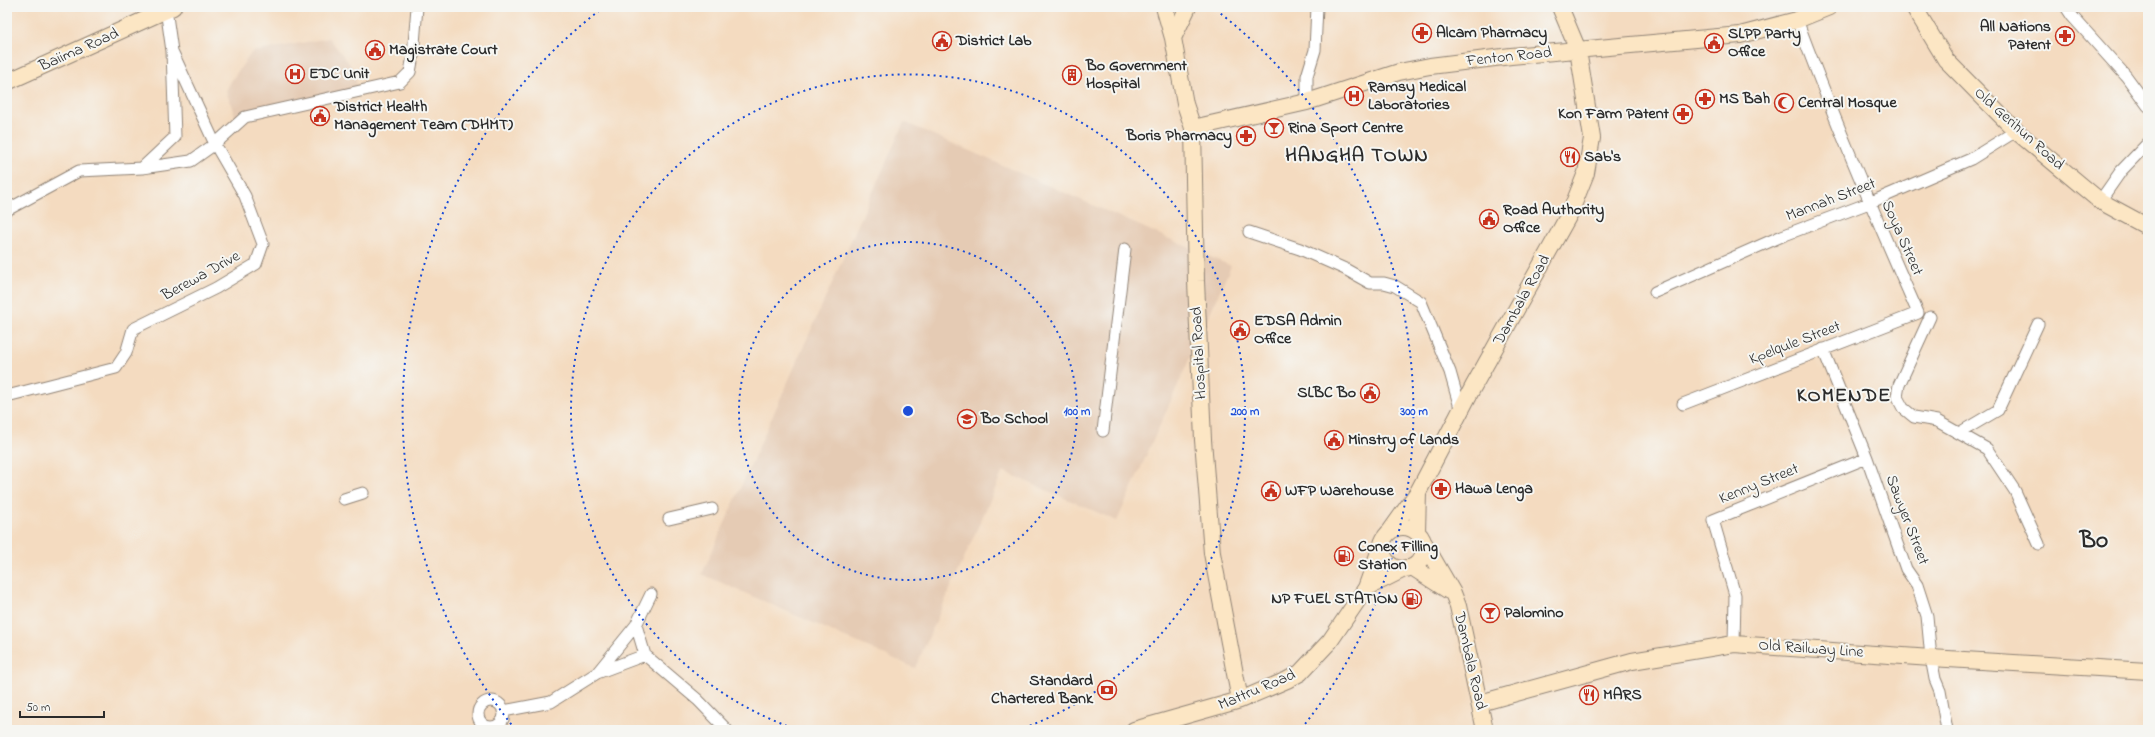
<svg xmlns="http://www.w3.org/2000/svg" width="2155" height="737" font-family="'Indie Flower',sans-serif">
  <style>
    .built { fill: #e5cbb4 }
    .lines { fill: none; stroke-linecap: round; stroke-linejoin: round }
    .street-casing { stroke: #908376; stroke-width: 13 }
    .secondary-casing { stroke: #908376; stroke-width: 18 }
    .street { stroke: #fff; stroke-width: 11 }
    .secondary { stroke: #fce6c4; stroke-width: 16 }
    .ring { fill: none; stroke: #1d4ed8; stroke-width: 2; stroke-dasharray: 2 4 }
    .labels { text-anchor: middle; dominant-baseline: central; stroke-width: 4; stroke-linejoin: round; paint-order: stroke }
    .poi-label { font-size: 16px; font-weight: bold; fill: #2b2b2b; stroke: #f6f6f2; text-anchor: start }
    .street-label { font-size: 16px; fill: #2b2b2b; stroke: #f6f6f2 }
    .district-label { font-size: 20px; font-weight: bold; letter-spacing: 1px; fill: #2b2b2b; stroke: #f6f6f2 }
    .town-label { font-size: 24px; font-weight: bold; fill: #2b2b2b; stroke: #f6f6f2 }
    .centre { fill: #1d4ed8; stroke: #f6f6f2; stroke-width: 2 }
    .ring-label { font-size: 12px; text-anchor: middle; font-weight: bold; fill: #1d4ed8; stroke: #f6f6f2; stroke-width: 4; stroke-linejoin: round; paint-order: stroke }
  </style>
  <rect width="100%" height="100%" fill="#f6f6f2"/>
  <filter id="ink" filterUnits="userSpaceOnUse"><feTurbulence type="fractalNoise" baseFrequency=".025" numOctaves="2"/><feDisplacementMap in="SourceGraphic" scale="8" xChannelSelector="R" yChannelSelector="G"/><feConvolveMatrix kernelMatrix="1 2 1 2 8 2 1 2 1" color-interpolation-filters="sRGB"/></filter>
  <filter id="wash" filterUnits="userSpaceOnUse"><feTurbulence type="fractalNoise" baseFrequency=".012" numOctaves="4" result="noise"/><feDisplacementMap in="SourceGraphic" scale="16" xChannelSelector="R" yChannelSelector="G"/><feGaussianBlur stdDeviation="0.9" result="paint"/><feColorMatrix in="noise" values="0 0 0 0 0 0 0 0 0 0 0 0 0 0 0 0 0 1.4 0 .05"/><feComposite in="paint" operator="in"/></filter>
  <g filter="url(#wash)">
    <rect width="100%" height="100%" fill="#f4dbc0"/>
    <!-- built -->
    <path class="built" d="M329 38 352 67 358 88 236 118 226 91 231 81 252 52Z
      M904 122 1231 266 1117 521 1003 471 915 668 702 574Z"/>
  </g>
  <g filter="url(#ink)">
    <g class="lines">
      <!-- street casing -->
      <g class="street-casing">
        <path id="street" d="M2066 7 2072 16 2126 76 2148 106
          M1307 102V76L1315 50 1317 7
          M142 168 191 161 215 144 245 117 400 82 410 72 413 56 417 7
          M2100 201 2121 171 2148 143
          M7 210 79 171 142 168 175 137 172 51 166 9
          M1249 232 1300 249 1345 269 1370 283H1384L1395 286 1421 302 1450 372 1461 411
          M1655 292 1782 236 1869 203 1971 159 2016 131
          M1930 317 1899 385 1897 397 1903 408 1914 417 1937 421 1987 449 2015 491 2039 544
          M1823 349 1867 458 1906 569 1917 585 1927 616 1931 658 1935 679 1940 691 1947 730
          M7 396 116 368 126 353 133 329 216 288 256 264 263 244 245 196 215 144 172 51
          M1683 404 1918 313C1875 216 1834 119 1797 20
          M1103 431 1125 249
          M1959 433 1998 410 2038 324
          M344 499 363 493
          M669 519 712 509
          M636 625 645 655 698 700 727 730
          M1734 644 1735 595 1713 520 1867 458
          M597 673 636 625 651 594
          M478 714a13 13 0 1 1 26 0a13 13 0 1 1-26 0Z
          M503 711 551 702 597 673 645 655"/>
      </g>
      <!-- secondary casing -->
      <g class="secondary-casing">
        <path id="secondary" d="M1164 7 1173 38 1185 104 1193 128 1196 281 1203 440 1212 553 1240 700
          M1914 7 1946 60 2016 131 2100 201 2148 227
          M1173 38 1188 7
          M7 82 173 7
          M1193 128 1307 102 1399 72 1430 66 1511 56 1740 35 1797 20 1829 7
          M1382 548a21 21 0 1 1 42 0a21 21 0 1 1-42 0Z
          M1391 530 1418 492 1473 387 1570 213 1586 173 1592 138 1578 50 1560 7
          M1417 532 1418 492
          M1424 543 1453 593 1458 606 1485 730
          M1412 567 1449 591
          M1366 588 1406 568
          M1480 703 1632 661 1734 644 1931 658 2148 671
          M1134 730 1240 700 1287 680 1300 673 1330 641 1366 588 1383 541"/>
      </g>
      <!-- street -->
      <use href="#street" class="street"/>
      <!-- secondary -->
      <use href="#secondary" class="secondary"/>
    </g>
  </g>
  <!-- distance rings -->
  <g class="ring">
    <circle cx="908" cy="411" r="169"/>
    <path d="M798 730A337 337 0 1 1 1018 730"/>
    <path d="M515 729A506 506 0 0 1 600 10M1216 10A506 506 0 0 1 1301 729"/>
  </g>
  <!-- icons -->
  <defs>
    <g id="pharmacy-ring" transform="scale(1)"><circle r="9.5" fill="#f6f6f2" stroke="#c8321e" stroke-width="1.5"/><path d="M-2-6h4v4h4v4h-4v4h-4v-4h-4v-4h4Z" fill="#c8321e"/></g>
    <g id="civic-ring" transform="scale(1)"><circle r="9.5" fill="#f6f6f2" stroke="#c8321e" stroke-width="1.5"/><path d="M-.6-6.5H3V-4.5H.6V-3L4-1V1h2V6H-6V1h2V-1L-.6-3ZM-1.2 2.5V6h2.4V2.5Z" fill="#c8321e"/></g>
    <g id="hospital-ring" transform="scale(1)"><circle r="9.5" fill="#f6f6f2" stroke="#c8321e" stroke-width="1.5"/><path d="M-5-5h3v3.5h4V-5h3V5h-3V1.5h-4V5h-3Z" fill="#c8321e"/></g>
    <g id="building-ring" transform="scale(1)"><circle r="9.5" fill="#f6f6f2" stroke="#c8321e" stroke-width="1.5"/><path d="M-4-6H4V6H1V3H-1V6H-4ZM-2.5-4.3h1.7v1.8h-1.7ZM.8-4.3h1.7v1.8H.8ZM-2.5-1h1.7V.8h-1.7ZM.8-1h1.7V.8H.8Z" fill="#c8321e"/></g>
    <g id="mosque-ring" transform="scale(1)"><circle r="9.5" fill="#f6f6f2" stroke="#c8321e" stroke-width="1.5"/><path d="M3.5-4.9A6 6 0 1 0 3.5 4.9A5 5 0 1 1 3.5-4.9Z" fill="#c8321e"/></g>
    <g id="bar-ring" transform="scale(1)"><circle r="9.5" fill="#f6f6f2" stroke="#c8321e" stroke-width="1.5"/><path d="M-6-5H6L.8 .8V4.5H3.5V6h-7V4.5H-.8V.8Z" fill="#c8321e"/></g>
    <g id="restaurant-ring" transform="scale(1)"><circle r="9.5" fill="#f6f6f2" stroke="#c8321e" stroke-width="1.5"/><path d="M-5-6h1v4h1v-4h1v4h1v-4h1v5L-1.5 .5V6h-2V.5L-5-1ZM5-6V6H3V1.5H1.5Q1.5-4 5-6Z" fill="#c8321e"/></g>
    <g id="school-ring" transform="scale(1)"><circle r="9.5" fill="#f6f6f2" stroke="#c8321e" stroke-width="1.5"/><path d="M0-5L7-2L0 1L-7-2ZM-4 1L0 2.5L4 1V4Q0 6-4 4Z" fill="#c8321e"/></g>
    <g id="fuel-ring" transform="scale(1)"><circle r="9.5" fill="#f6f6f2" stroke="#c8321e" stroke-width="1.5"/><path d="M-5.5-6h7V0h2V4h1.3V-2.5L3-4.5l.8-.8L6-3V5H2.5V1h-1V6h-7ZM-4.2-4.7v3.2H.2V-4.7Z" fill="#c8321e"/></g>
    <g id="bank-ring" transform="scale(1)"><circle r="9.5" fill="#f6f6f2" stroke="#c8321e" stroke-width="1.5"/><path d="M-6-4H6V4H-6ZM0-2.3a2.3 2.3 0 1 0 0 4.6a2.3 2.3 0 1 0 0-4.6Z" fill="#c8321e"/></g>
  </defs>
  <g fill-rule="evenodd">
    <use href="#pharmacy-ring" x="1422" y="33"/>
    <use href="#pharmacy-ring" x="2065" y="36"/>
    <use href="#civic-ring" x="942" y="41"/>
    <use href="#civic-ring" x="1714" y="43"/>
    <use href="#civic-ring" x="375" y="50"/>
    <use href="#hospital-ring" x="295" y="74"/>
    <use href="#building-ring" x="1072" y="75"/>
    <use href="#hospital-ring" x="1354" y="96"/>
    <use href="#pharmacy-ring" x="1705" y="99"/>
    <use href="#mosque-ring" x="1784" y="103"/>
    <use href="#pharmacy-ring" x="1683" y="114"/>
    <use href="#civic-ring" x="320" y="116"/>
    <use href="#bar-ring" x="1274" y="128"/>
    <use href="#pharmacy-ring" x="1246" y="136"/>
    <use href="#restaurant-ring" x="1570" y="157"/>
    <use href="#civic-ring" x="1489" y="219"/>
    <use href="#civic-ring" x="1240" y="330"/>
    <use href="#civic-ring" x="1370" y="393"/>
    <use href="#school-ring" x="967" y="419"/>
    <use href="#civic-ring" x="1334" y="440"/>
    <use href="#pharmacy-ring" x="1441" y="489"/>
    <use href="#civic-ring" x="1271" y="491"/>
    <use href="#fuel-ring" x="1344" y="556"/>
    <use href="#fuel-ring" x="1412" y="599"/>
    <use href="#bar-ring" x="1490" y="613"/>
    <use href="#bank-ring" x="1107" y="690"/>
    <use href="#restaurant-ring" x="1589" y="695"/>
  </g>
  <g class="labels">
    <!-- poi labels -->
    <g class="poi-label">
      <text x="2051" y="27" text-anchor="end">All Nations<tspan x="2051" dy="18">Patent</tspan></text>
      <text x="1436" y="33">Alcam Pharmacy</text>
      <text x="1728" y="34">SLPP Party<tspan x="1728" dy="18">Office</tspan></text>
      <text x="956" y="41">District Lab</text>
      <text x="389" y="50">Magistrate Court</text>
      <text x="1086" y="66">Bo Government<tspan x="1086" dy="18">Hospital</tspan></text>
      <text x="309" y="74">EDC Unit</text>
      <text x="1368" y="87">Ramsy Medical<tspan x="1368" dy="18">Laboratories</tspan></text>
      <text x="1719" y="99">MS Bah</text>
      <text x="1798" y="103">Central Mosque</text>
      <text x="334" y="107">District Health<tspan x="334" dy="18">Management Team (DHMT)</tspan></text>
      <text x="1669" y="114" text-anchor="end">Kon Farm Patent</text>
      <text x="1288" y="128">Rina Sport Centre</text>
      <text x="1232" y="136" text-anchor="end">Boris Pharmacy</text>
      <text x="1584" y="157">Sab's</text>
      <text x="1503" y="210">Road Authority<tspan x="1503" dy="18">Office</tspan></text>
      <text x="1254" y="321">EDSA Admin<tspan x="1254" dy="18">Office</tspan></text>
      <text x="1356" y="393" text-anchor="end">SLBC Bo</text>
      <text x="981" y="419">Bo School</text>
      <text x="1348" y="440">Minstry of Lands</text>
      <text x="1455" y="489">Hawa Lenga</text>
      <text x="1285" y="491">WFP Warehouse</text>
      <text x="1358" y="547">Conex Filling<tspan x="1358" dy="18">Station</tspan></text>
      <text x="1398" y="599" text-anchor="end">NP FUEL STATION</text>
      <text x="1504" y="613">Palomino</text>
      <text x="1093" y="681" text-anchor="end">Standard<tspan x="1093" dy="18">Chartered Bank</tspan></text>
      <text x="1603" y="695">MARS</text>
    </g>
    <!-- street labels -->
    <g class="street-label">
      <text transform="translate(79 50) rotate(-24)">Baiima Road</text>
      <text transform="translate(1509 57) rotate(-6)">Fenton Road</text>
      <text transform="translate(2019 129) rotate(42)">Old Gerihun Road</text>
      <text transform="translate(1831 200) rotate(-21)">Mannah Street</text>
      <text transform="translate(1902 238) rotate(66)">Soya Street</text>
      <text transform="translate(201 276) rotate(-29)">Berewa Drive</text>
      <text transform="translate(1522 300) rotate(-61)">Dambala Road</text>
      <text transform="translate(1795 343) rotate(-21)">Kpelqule Street</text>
      <text transform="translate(1199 353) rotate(-93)">Hospital Road</text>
      <text transform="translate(1759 484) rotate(-22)">Kenny Street</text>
      <text transform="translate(1907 520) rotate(69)">Sawyer Street</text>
      <text transform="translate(1811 649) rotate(4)">Old Railway Line</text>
      <text transform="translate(1470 661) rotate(77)">Dambala Road</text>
      <text transform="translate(1257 690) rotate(-23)">Mattru Road</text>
    </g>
    <!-- district labels -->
    <g class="district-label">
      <text x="1357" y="156">HANGHA TOWN</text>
      <text x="1844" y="396">KOMENDE</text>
    </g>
    <!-- town labels -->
    <g class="town-label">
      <text x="2094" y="541">Bo</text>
    </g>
  </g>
  <circle cx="908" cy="411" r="6" class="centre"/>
  <g class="ring-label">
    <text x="1077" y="415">100 m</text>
    <text x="1245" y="415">200 m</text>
    <text x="1414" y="415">300 m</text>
  </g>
  <!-- margin -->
  <rect width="2155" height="737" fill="none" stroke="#f6f6f2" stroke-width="24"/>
  <!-- scale -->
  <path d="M20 711v6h84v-6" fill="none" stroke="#2b2b2b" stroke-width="2"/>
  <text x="26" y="711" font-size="12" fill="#2b2b2b" stroke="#f6f6f2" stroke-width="3" paint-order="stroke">50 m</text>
</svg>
